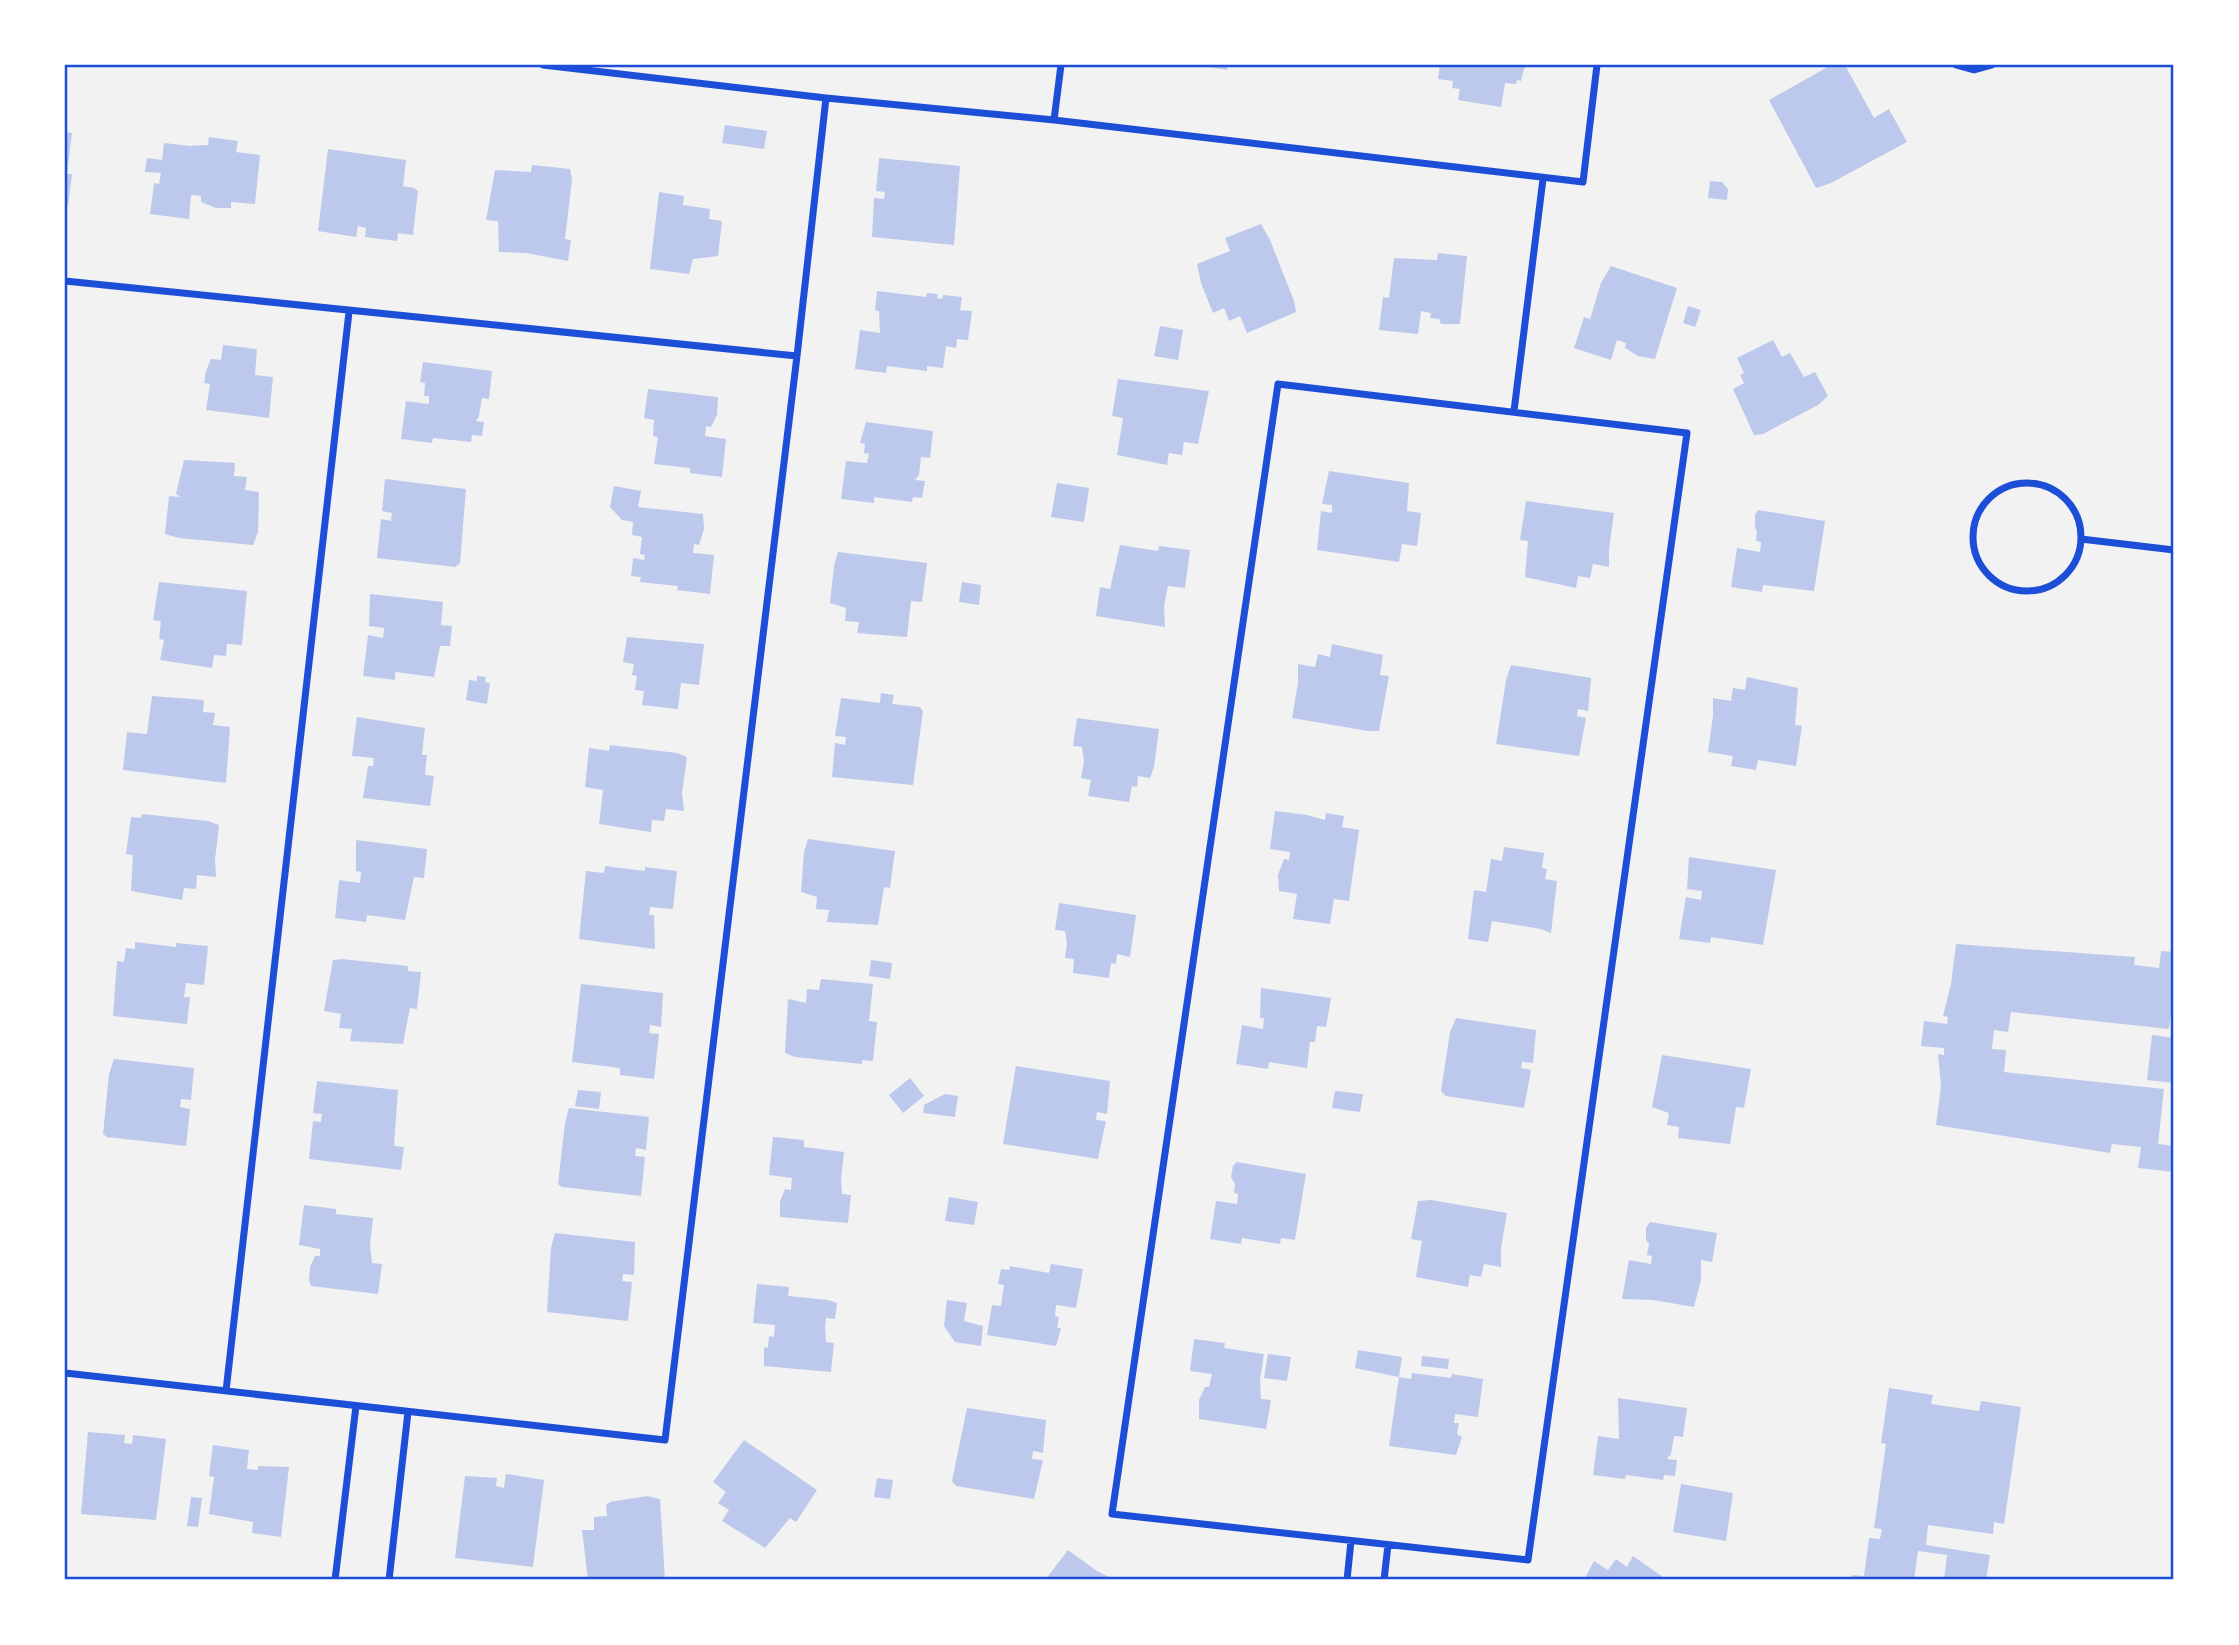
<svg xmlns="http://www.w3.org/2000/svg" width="2239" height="1645" font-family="Mulish,sans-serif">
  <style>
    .building { fill: #bdc9ec }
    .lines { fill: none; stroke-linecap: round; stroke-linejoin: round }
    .minor { stroke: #1d4ed8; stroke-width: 7 }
    .neatline { fill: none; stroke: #1d4ed8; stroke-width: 2.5 }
  </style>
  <rect width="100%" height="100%" fill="#f2f2f2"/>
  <!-- building -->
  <path class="building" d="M1197 65H1228L1227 70Z
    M1440 65H1525L1521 81 1517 80 1516 84 1505 83 1501 107 1458 100 1460 89 1452 88 1453 81 1438 79Z
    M1831 65H1845L1874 118 1889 109 1907 142 1831 183 1816 188 1769 100Z
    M725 125 767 131 764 149 722 143Z
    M65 132 72 133 67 174H72L68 206H65Z
    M209 137 238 141 236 152 260 155 255 204 231 202V208H216L201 202V196L191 195 189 219 150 214 154 183 159 184 161 173 145 172 147 158 162 160 164 143 190 146 208 145Z
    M328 149 406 160 403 186 414 188 418 191 413 235 398 233 397 241 365 237 366 228 358 226 356 237 318 231Z
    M879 158 960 166 954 245 872 237 874 198 884 199 885 192 876 191Z
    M532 165 570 169 572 180 565 239 571 240 568 261 526 253 499 252 498 221 486 220 495 170 531 172Z
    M1710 181 1722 182 1728 189 1727 200 1708 198Z
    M659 192 684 196 683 205 710 209 709 219 722 221 718 256 693 259 689 274 650 269Z
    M1261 224 1270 240 1294 301 1296 312 1247 333 1240 316 1229 321 1224 308 1213 313 1201 283 1197 264 1230 251 1225 238Z
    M1438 253 1467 256 1460 324H1441L1439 319 1430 318 1431 313 1421 311 1418 334 1379 330 1383 297 1389 298 1394 258 1437 260Z
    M1611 266 1677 288 1655 359 1638 356 1625 348 1626 343 1617 340 1611 360 1574 348 1584 317 1590 319 1601 283Z
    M877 291 926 297 927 293 938 294 937 298 942 299 943 295 962 297 960 310 972 311 968 340 957 339 956 348 946 346 943 368 927 366V371L887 366 886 373 855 369 860 330 880 333 879 311 875 310Z
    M1688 306 1701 310 1695 327 1683 323Z
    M1160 326 1183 330 1178 360 1154 356Z
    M1773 340 1782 357 1790 353 1804 377 1815 372 1828 396 1818 405 1763 434 1754 435 1733 389 1744 383 1740 375 1744 373 1737 358Z
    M223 345 257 349 255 375 273 377 269 418 206 410 210 384 204 383 206 371 211 359 221 360Z
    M423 362 492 371 489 399 482 398 479 416 476 421 484 422 482 436 472 435 471 442 433 438 432 443 401 439 406 401 429 404V396H424L425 383 420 382Z
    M1118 379 1209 391 1198 444 1184 442 1182 455 1169 453 1167 465 1117 455 1123 418 1112 416Z
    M648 389 718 397 717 415 711 427 706 426 705 436 726 439 722 477 690 473V468L654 464 658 437 653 436 654 420 644 418Z
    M866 422 933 431 930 458 921 457 919 475 915 480 925 481 922 498 913 497 912 502 874 497V503L841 499 846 461 867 463 869 454 864 453 865 444 860 443Z
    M184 460 235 463 234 476 247 477 245 490 259 492 258 532 253 545 179 538 165 534 169 496 181 497 176 494Z
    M1329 471 1409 483 1407 511 1421 513 1417 546 1402 544 1399 562 1317 550 1321 511 1332 513V505L1322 504Z
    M385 479 466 489 460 563 455 567 377 558 381 519 391 521 392 513 382 511Z
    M1057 483 1089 488 1084 522 1051 517Z
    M614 486 641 491 638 507 703 514 704 529 699 545 694 544 693 553 714 555 710 594 677 590 678 586 640 582 641 577 631 576 633 558 644 560 645 555 640 554 642 537 632 535 633 522 622 520 610 507Z
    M1526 501 1614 513 1609 549V567L1593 564 1590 578 1578 576 1576 588 1525 577 1528 541 1520 540Z
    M1758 510 1825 521 1814 591 1763 585 1762 592 1731 587 1737 548 1760 552 1761 542 1756 541 1757 531 1755 528V515Z
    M1120 545 1158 551 1159 546 1190 550 1185 588 1168 586 1164 606 1165 627 1096 616 1100 587 1110 589Z
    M838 552 927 563 922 602 911 601 907 637 857 633 859 622 845 621 846 608 830 603 834 566Z
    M159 582 247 591 242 645 227 644 226 656 214 655 212 668 160 660 164 640 159 639 161 621 153 620Z
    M962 582 981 585 979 605 959 602Z
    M370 594 443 602 441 625 452 626 450 646H440L434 677 395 672V680L363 676 368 635 383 638 384 628 369 626Z
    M627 637 704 644 699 685 681 683 678 709 642 705 644 691 635 690 637 676 632 675 634 664 623 662Z
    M1332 644 1383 655 1380 675 1389 676 1379 731H1368L1292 718 1298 683V664L1315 667 1318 654 1330 657Z
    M1511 665 1591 678 1588 711 1578 709 1577 716 1586 718 1579 756 1496 744 1506 680Z
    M477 676 486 677 485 682 490 683 487 704 466 700 469 680 477 681Z
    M1747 677 1798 688 1795 725 1802 726 1796 766 1758 760 1756 770 1731 766 1733 756 1708 752 1713 716V698L1731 701 1733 688 1745 690Z
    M881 693 894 695 892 704 920 707 923 711 913 785 832 777 835 743 845 745 846 737 835 736 841 698 880 703Z
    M152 696 204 700 203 712 215 713 213 725 230 727 226 783 123 770 127 732 147 734Z
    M357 717 425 728 422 755H427L425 775 434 776 430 806 363 798 368 766H373L374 758 352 756Z
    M1077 718 1159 729 1154 767 1150 778 1138 776 1137 787 1132 786 1129 802 1088 796 1091 780 1081 778 1084 761 1082 747 1073 746Z
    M610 745 677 753 687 757 682 793 684 811 666 809 664 821 652 820 651 832 599 824 603 790 585 787 589 748 609 751Z
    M1275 811 1307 815 1325 820 1326 813 1344 816 1342 827 1359 830 1349 901 1334 899 1330 924 1293 919 1297 894 1279 891 1278 875 1284 859 1289 860 1290 852 1270 849Z
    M142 814 208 821 219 825 215 860 216 877 197 875 196 889 184 888 182 900 131 891 133 855 126 854 131 817 141 818Z
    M808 839 895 851 890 888 884 887 878 925 827 922 829 910 816 909 817 897 801 892 804 852Z
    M356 840 427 849 424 878 414 877 405 920 367 915 366 922 335 918 339 880 360 883 361 872 356 871Z
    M1504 847 1544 853 1542 868 1547 869 1545 879 1557 881 1551 933 1541 929 1492 921 1488 942 1468 939 1474 890 1486 892 1491 859 1502 861Z
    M1689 857 1776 870 1763 945 1711 937 1710 943 1679 939 1686 897 1701 900 1702 891 1687 889Z
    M605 866 645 871V867L677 871 673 909 650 907 649 915H654L655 949 579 939 586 871 604 873Z
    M1059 903 1136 915 1130 957 1117 954 1116 964 1111 963 1109 978 1073 973 1074 959 1065 958 1067 944 1065 931 1055 930Z
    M135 942 176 947V943L208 946 204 985 186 983 184 997H190L187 1024 113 1016 117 961 124 962 126 948 135 949Z
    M1956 944 2135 957 2134 965 2159 968 2161 951 2174 952V986L2169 1029 2011 1012 2008 1032 1994 1030 1992 1049 2006 1050 2004 1072 2164 1089 2158 1144 2174 1146V1172L2138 1168 2141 1147 2112 1144 2110 1153 1936 1125 1941 1086 1938 1054 1944 1055V1048L1921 1046 1924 1021 1947 1024 1948 1017 1943 1016 1951 984Z
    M342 959 408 966V971L421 972 417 1009 410 1008 403 1044 350 1041 352 1029 339 1028 341 1014 324 1011 333 960Z
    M871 960 892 963 890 979 869 976Z
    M821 979 873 984 869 1021 877 1022 873 1061 862 1060V1064L795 1057 785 1053 788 999 806 1003 807 989 819 990Z
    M581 984 663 993 661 1027 650 1025 649 1033 659 1034 654 1079 620 1075V1068L572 1062Z
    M1261 988 1331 998 1326 1027 1317 1026 1315 1042H1310L1307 1068 1269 1062 1268 1069 1236 1064 1242 1025 1263 1029 1264 1018H1260Z
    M1456 1018 1536 1030 1533 1063 1522 1062 1521 1068 1531 1070 1524 1108 1446 1096 1441 1091 1450 1032Z
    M2152 1035 2174 1038V1083L2147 1080Z
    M1662 1055 1751 1069 1744 1108 1736 1107 1730 1144 1678 1138 1679 1127 1667 1125 1669 1113 1652 1107Z
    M114 1059 194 1068 191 1100 181 1099 180 1107 190 1109 186 1146 107 1137 103 1134 109 1074Z
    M1016 1066 1110 1081 1107 1114 1097 1112 1096 1120 1106 1121 1098 1159 1003 1144Z
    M910 1078 924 1096 903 1113 889 1095Z
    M317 1081 398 1090 394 1146 404 1147 401 1170 309 1159 313 1121 321 1122 322 1114 313 1113Z
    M578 1090 601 1092 599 1109 575 1106Z
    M1335 1091 1363 1094 1360 1112 1332 1108Z
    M945 1094 958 1096 955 1117 923 1113 924 1105Z
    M569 1108 649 1117 646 1150 636 1148 635 1156 645 1157 641 1196 562 1187 558 1184 565 1123Z
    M773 1137 804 1140V1147L844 1152 841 1179 842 1194 851 1195 848 1223 780 1217V1202L785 1189 791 1190 792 1178 769 1175Z
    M1237 1162 1306 1174 1295 1240 1281 1238 1280 1244 1242 1238 1241 1244 1210 1239 1216 1201 1237 1204 1238 1194 1234 1193 1235 1184 1231 1177 1233 1166Z
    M949 1197 978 1202 974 1225 945 1221Z
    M1431 1200 1507 1213 1501 1248V1267L1484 1264 1481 1277 1470 1275 1468 1287 1416 1277 1422 1241 1411 1239 1418 1201Z
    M304 1205 336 1209V1214L373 1218 370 1245 372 1263 382 1264 378 1294 311 1286 309 1280 310 1267 315 1256H320V1249L299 1245Z
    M1650 1222 1717 1233 1712 1262 1701 1260V1280L1694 1307 1653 1300 1622 1299 1629 1260 1651 1264 1652 1256 1647 1255 1649 1244 1646 1240V1228Z
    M555 1233 635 1242 634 1275 623 1274 622 1281 632 1282 628 1321 547 1312 551 1248Z
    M1051 1264 1083 1269 1076 1308 1056 1305 1055 1316 1059 1317 1057 1328H1061L1056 1346 987 1335 992 1305 1001 1306 1004 1285 998 1284 1001 1269 1009 1270 1010 1266 1049 1273Z
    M757 1284 789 1287 788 1296 828 1300 837 1303 835 1319 826 1318 825 1327 826 1342 834 1343 831 1372 764 1366V1347L768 1348 769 1336 774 1337 775 1325 753 1323Z
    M947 1300 967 1303 964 1321 983 1326 981 1346 955 1342 944 1326Z
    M1194 1339 1225 1343 1224 1348 1264 1354 1260 1380 1261 1399 1271 1400 1266 1429 1199 1419V1400L1205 1387H1209L1212 1374 1190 1371Z
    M1358 1350 1402 1357 1399 1377 1355 1368Z
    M1268 1354 1291 1357 1287 1381 1264 1378Z
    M1422 1356 1449 1359 1448 1369 1421 1366Z
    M1412 1373 1451 1378 1452 1374 1483 1379 1478 1417 1455 1414 1454 1423H1459L1457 1434 1462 1437 1456 1455 1389 1446 1399 1377 1411 1379Z
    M1889 1388 1933 1395 1931 1404 1979 1411 1981 1401 2021 1407 2004 1524 1994 1522 1993 1534 1928 1525 1926 1545 1990 1555 1986 1580H1944L1947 1555 1918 1551 1914 1580H1851L1852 1575 1864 1576 1869 1538 1880 1539 1882 1529 1874 1528 1886 1444 1881 1443Z
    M1618 1398 1687 1408 1683 1437 1674 1436 1671 1454 1667 1459 1677 1460 1675 1476 1664 1475 1663 1480 1626 1475 1625 1479 1593 1475 1598 1436 1619 1439Z
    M967 1408 1046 1420 1043 1453 1033 1451 1032 1459 1043 1460 1034 1499 956 1486 952 1481Z
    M88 1432 125 1435 124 1443 132 1444 133 1435 166 1439 156 1520 81 1514Z
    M744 1440 817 1490 796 1522 790 1518 765 1548 722 1521 729 1510 718 1503 726 1492 713 1482Z
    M213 1445 249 1450 247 1469 258 1470V1466L289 1467 281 1537 252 1533 253 1522 209 1514 214 1477 209 1476Z
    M506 1474 544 1480 533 1567 455 1558 465 1476 497 1478 496 1486 504 1488Z
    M877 1478 893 1480 890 1499 874 1497Z
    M1681 1484 1733 1493 1726 1541 1673 1532Z
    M647 1496 660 1499 665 1580H588L582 1530H594V1517L607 1516 606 1505 610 1502Z
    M191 1497 202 1498 198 1527 187 1526Z
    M1068 1550 1097 1571 1115 1580H1045Z
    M1633 1556 1667 1580H1584L1594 1561 1608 1570 1616 1559 1627 1567Z"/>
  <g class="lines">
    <!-- minor -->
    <path class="minor" d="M543 65 826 98 1054 120 1583 182 1597 65
      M1956 65 1974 70 1992 65
      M1054 120 1061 65
      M65 281 797 356
      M1278 384 1687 433 1528 1560 1112 1514Z
      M1514 411 1543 179
      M1973 537a54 54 0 1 1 108 0a54 54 0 1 1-108 0Z
      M2081 539 2174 550
      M65 1373 665 1440 797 356 826 98
      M226 1391 349 312
      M335 1580 356 1406
      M389 1580 408 1412
      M1347 1580 1351 1541
      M1384 1580 1388 1545"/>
  </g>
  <!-- border -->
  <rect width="2239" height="1645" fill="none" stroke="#ffffff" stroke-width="133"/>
  <rect x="66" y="66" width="2106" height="1512" class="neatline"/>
</svg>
